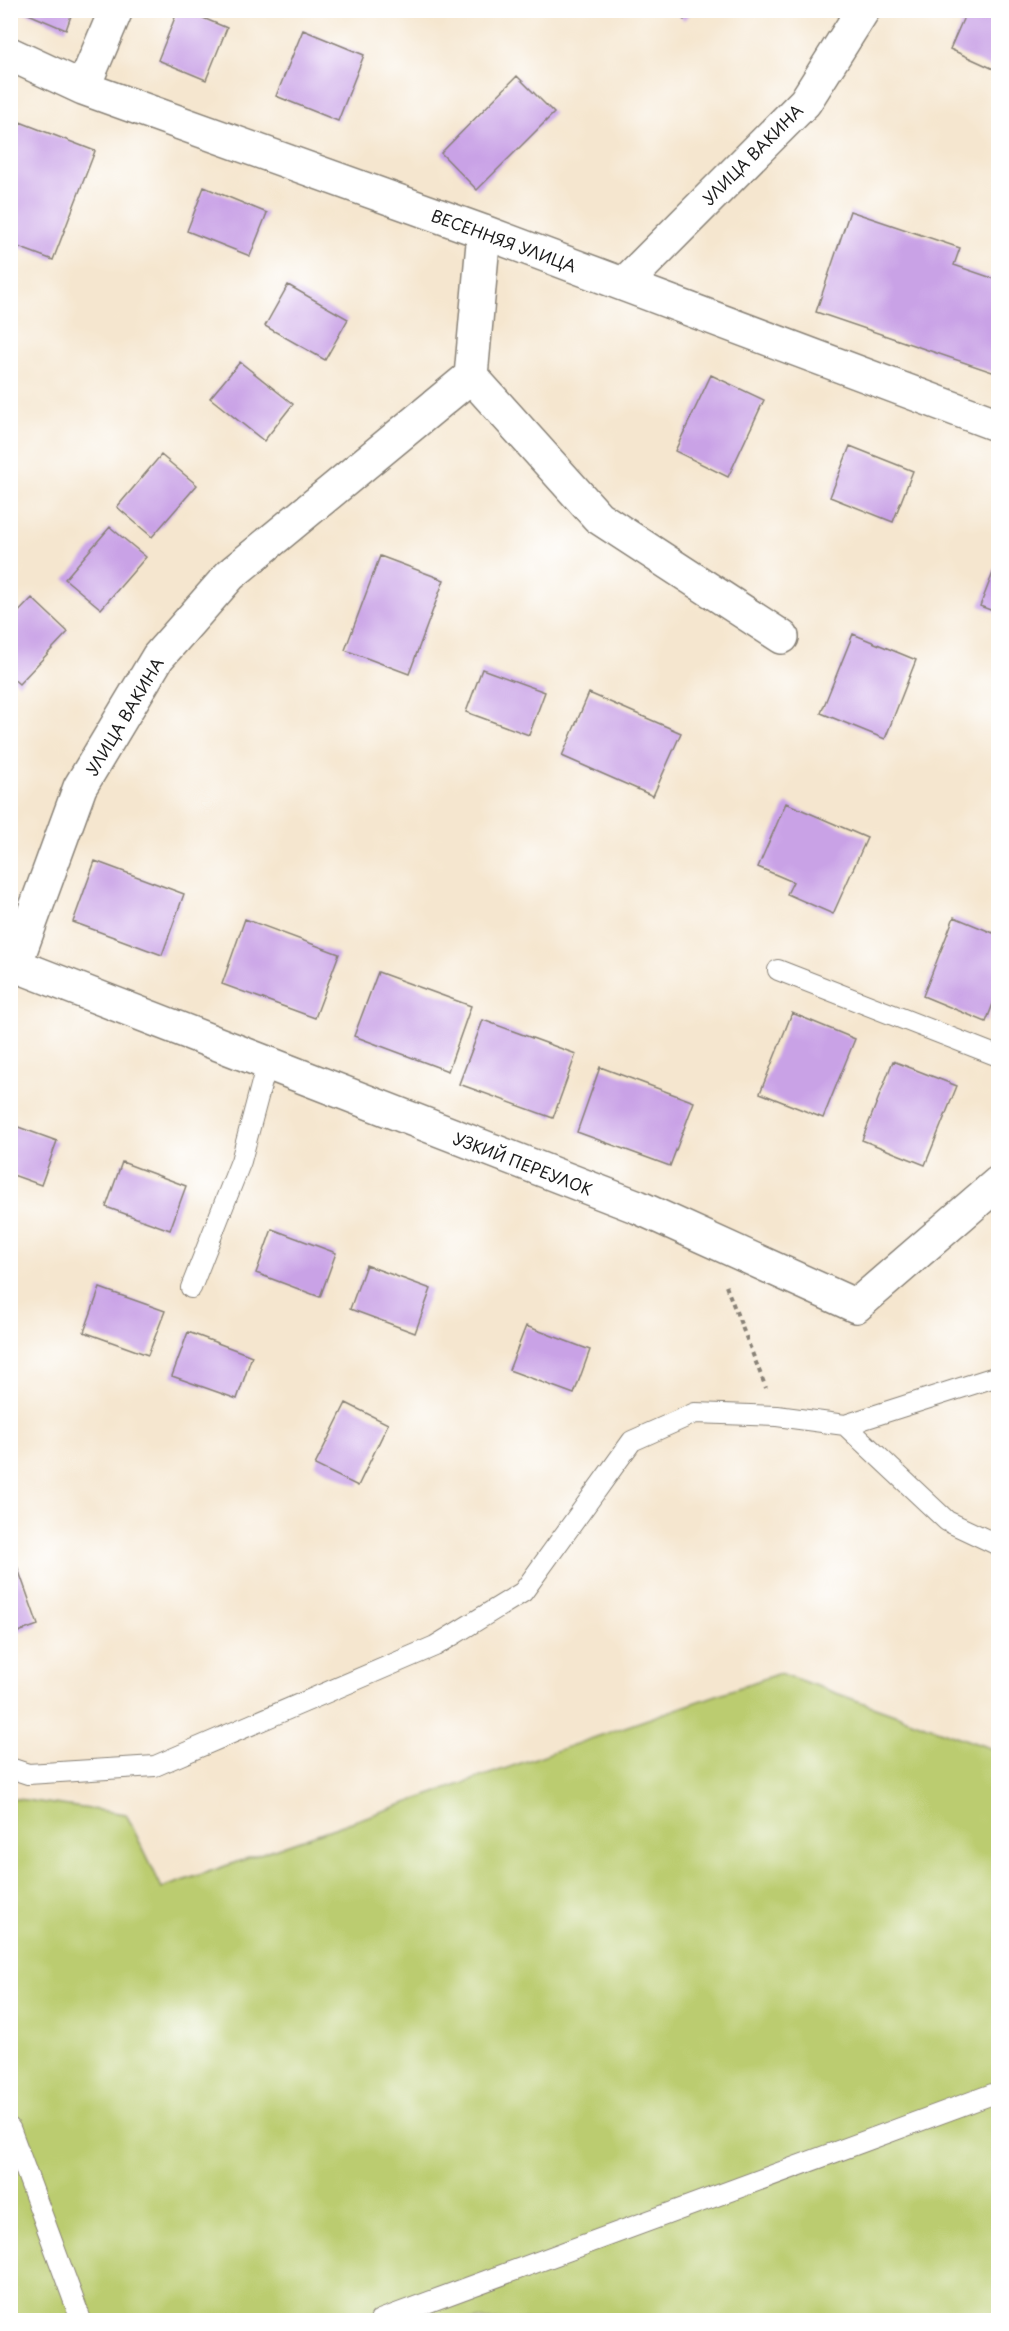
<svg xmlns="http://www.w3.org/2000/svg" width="1009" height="2331" font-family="'Playpen Sans',sans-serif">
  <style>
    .green { fill: #bbcc70; stroke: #6c7446; stroke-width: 1.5 }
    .building { fill: #c9a2e6 }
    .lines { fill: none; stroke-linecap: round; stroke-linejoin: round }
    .lane-casing { stroke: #888176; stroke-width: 22 }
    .street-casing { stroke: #888176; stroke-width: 36 }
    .path { stroke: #888176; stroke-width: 4; stroke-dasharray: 4.5 4.5; stroke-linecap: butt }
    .lane { stroke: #fff; stroke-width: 20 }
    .street { stroke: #fff; stroke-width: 33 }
    .labels { text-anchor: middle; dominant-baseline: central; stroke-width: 5; stroke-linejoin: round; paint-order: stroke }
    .street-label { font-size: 16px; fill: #1c1c1c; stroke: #fff }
  </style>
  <rect width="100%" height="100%" fill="#fff"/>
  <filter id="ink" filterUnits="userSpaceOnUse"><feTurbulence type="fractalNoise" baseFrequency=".0167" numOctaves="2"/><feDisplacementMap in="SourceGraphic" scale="12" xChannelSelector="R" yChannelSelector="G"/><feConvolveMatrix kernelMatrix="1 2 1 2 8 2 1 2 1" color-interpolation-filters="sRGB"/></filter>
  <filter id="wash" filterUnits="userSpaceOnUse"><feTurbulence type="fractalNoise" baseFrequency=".008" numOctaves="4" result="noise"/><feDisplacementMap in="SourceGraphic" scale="24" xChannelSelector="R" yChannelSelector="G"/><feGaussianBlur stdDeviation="1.35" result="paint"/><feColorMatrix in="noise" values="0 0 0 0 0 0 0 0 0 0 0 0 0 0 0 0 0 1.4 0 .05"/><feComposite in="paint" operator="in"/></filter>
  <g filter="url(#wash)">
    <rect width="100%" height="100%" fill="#f5e6cf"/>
    <!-- green -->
    <path class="green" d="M780 1673 998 1751V2320H11V1798L126 1814 162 1888Z"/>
    <g id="blocks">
      <!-- building -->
      <path class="building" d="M19 10H73L66 30Z
        M178 10H184L227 28 206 80 158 60Z
        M673 10H693L684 20Z
        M967 10 998 12V71L950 49Z
        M303 30 364 55 338 121 276 96Z
        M517 76 554 113 477 190 441 153Z
        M20 122 95 151 53 260 10 244V146Z
        M204 187 267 213 250 256 187 231Z
        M850 211 960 248 954 265 998 280V374L816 312Z
        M288 285 348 319 325 360 265 326Z
        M240 362 293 404 264 441 210 398Z
        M711 375 764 400 728 477 675 451Z
        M850 446 913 471 893 522 830 497Z
        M161 455 197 485 152 537 117 507Z
        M110 527 146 557 101 609 65 579Z
        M380 556 444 580 409 674 345 650Z
        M998 560V613L980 606Z
        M32 598 68 632 19 684 10 676V621Z
        M853 634 916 660 885 739 821 713Z
        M482 669 545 692 529 735 466 712Z
        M589 693 681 733 653 796 562 756Z
        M786 803 867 838 833 914 787 894 793 882 758 867Z
        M95 861 184 894 162 955 73 922Z
        M954 917 998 935V991L986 1022 923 996Z
        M245 919 339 954 315 1018 222 984Z
        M378 972 471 1006 448 1071 354 1036Z
        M792 1013 855 1039 823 1118 760 1093Z
        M483 1020 576 1054 553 1118 459 1084Z
        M893 1061 957 1086 925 1165 862 1140Z
        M600 1067 694 1102 670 1166 577 1132Z
        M10 1124 57 1141 41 1185 10 1174Z
        M122 1162 186 1186 170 1230 106 1207Z
        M272 1229 336 1253 320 1297 256 1273Z
        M366 1265 431 1289 415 1333 350 1309Z
        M100 1288 165 1311 148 1355 84 1332Z
        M526 1326 590 1350 574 1394 509 1370Z
        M188 1332 252 1356 237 1399 172 1376Z
        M346 1403 388 1424 358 1486 315 1465Z
        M15 1560 38 1625 10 1635V1562Z"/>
    </g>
  </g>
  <g filter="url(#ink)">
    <use href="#blocks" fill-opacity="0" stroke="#888176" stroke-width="1.5"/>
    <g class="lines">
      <!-- lane casing -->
      <g class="lane-casing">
        <path id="lane" d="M778 970 998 1056
          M191 1288 241 1161 267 1063
          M845 1425 998 1376
          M10 1768 28 1774 155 1766 435 1646 523 1592 632 1441 695 1413 777 1416 845 1425 947 1521 998 1545
          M10 2128 81 2320
          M380 2320 998 2092"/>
      </g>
      <!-- street casing -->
      <g class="street-casing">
        <path id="street" d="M10 54 83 88 484 232 998 425
          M83 88 116 10
          M484 232 471 376 598 517 782 637
          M624 284 805 102 863 10
          M15 965 80 787 158 657 230 575 471 376
          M10 966 15 965 638 1207 856 1306 998 1183"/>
      </g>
      <!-- path -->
      <path class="path" d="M726 1286 766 1388"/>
      <!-- lane -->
      <use href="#lane" class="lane"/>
      <!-- street -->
      <use href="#street" class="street"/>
    </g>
  </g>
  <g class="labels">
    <!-- street labels -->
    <g class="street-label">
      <text transform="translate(752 154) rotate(-45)">УЛИЦА ВАКИНА</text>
      <text transform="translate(504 240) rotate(20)">ВЕСЕННЯЯ УЛИЦА</text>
      <text transform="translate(124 716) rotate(-59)">УЛИЦА ВАКИНА</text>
      <text transform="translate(523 1163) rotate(21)">УЗКИЙ ПЕРЕУЛОК</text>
    </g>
  </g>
  <!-- margin -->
  <rect width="1009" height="2331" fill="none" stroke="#fff" stroke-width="36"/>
</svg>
